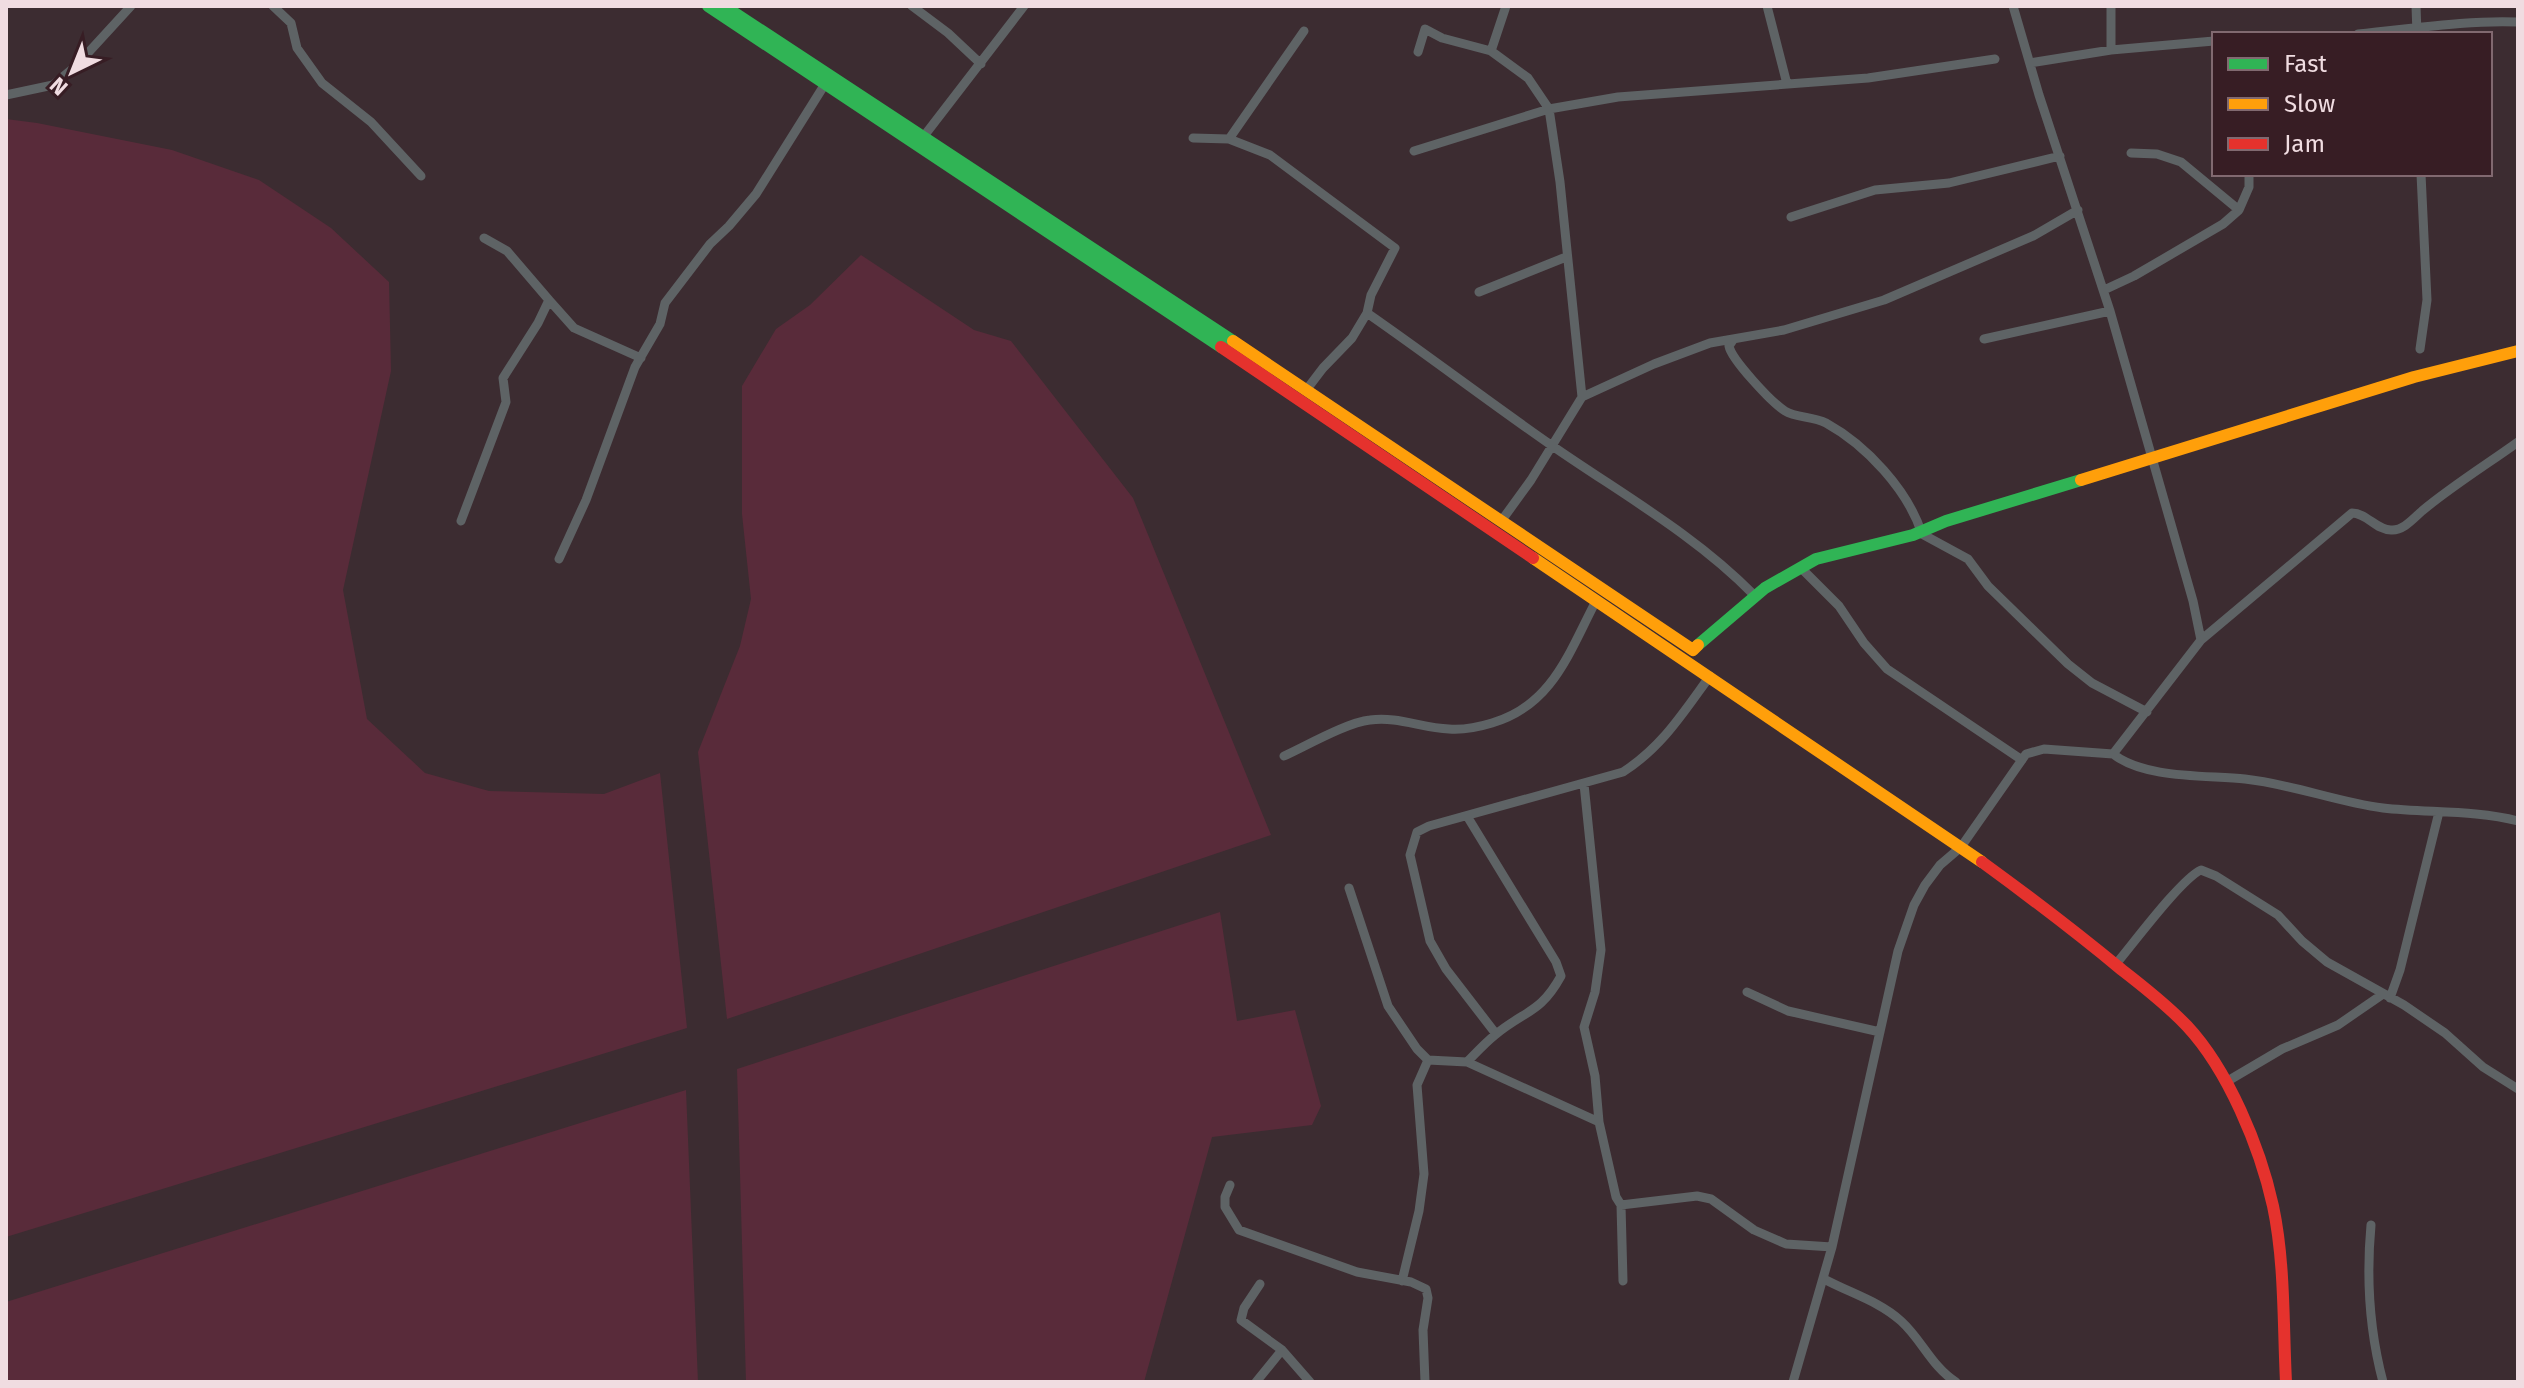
<svg xmlns="http://www.w3.org/2000/svg" width="2524" height="1388" font-family="'Fira Sans',sans-serif">
  <style>
    .green { fill: #592b3a }
    .lines { fill: none; stroke-linecap: round; stroke-linejoin: round }
    .street { stroke: #5e6365; stroke-width: 9 }
    .fast { stroke: #30b455; stroke-width: 12 }
    .slow { stroke: #ff9f0a; stroke-width: 12 }
    .jam { stroke: #e5322d; stroke-width: 12 }
  </style>
  <rect width="100%" height="100%" fill="#3c2c31"/>
  <!-- green -->
  <path class="green" d="M6 119 37 123 172 150 259 180 331 228 389 282 391 371 343 590 367 719 425 773 489 791 604 794 660 773 687 1028 6 1237Z
    M861 255 974 330 1011 341 1133 498 1271 835 727 1019 698 752 740 646 751 599 742 514V386L776 329 810 305Z
    M1220 912 1237 1021 1295 1010 1321 1106 1312 1125 1212 1137 1144 1382H746L737 1069Z
    M686 1090 698 1382H6V1302Z"/>
  <g class="lines">
    <!-- street -->
    <path class="street" d="M273 6 291 23 297 48 322 83 371 122 421 176
      M912 6 948 33 981 64
      M1767 6 1787 84
      M2416 6 2417 34
      M2358 34C2412 29 2464 20 2518 22
      M2111 50V6
      M1491 51 1506 6
      M1418 52 1425 29 1442 38 1491 51 1528 78 1549 109 1560 182 1582 397
      M2030 63 2111 50 2214 41
      M6 95 53 85 76 66 131 6
      M924 136 1024 6
      M1193 138 1229 139 1304 31
      M1229 139 1270 155 1395 248 1371 295 1367 313 1352 338 1323 368 1307 389
      M1414 151 1549 109 1618 97 1868 78 1995 59
      M2131 153 2157 154 2181 162 2239 210
      M1791 217 1875 190 1949 183 2060 156
      M2104 290 2134 276 2223 224 2239 210 2249 187V174
      M1479 292 1566 257
      M549 300 574 328 641 358
      M1367 313C1429 356 1489 402 1551 445 1620 493 1694 534 1753 594
      M1984 339 2110 311
      M1733 340 1729 346C1731 359 1772 403 1785 411 1796 418 1813 416 1826 423 1866 445 1908 490 1922 534L1968 559 1988 586 2068 664 2092 683 2147 712
      M2420 349 2427 300 2421 174
      M1502 520 1531 480 1582 397 1654 364 1710 343 1784 330 1884 300 2033 236 2078 210
      M461 521 506 402 503 378 538 323 549 300 507 251 484 238
      M559 559 586 500 635 367 660 324 665 303 710 244 729 226 756 194 825 84
      M1801 568 1839 606 1864 643 1887 669 2022 760
      M2201 640 2352 513C2367 513 2376 530 2391 530 2403 531 2413 519 2422 511 2452 486 2486 465 2518 442
      M2113 754C2145 779 2206 775 2245 779 2292 784 2337 802 2383 808 2428 813 2475 810 2518 821
      M1284 756C1306 746 1348 722 1370 720 1397 716 1422 728 1449 729 1463 730 1479 727 1492 723 1553 705 1569 652 1596 601
      M1584 784 1601 950 1595 992 1584 1027 1595 1076 1599 1122 1616 1197 1621 1205 1697 1196 1711 1199 1754 1230 1786 1244 1832 1247
      M1349 888 1388 1006 1417 1049 1428 1060 1467 1062 1599 1122
      M2116 964C2133 944 2181 879 2201 870L2216 876 2278 915 2302 941 2327 962 2404 1005 2445 1033 2483 1067 2518 1089
      M1747 992 1788 1011 1880 1032
      M2390 998 2400 970 2439 812
      M1496 1034 1446 969 1430 941 1410 855 1417 832 1429 826 1623 772C1662 747 1683 713 1710 676
      M1467 1062C1476 1053 1485 1043 1495 1035 1525 1010 1540 1014 1561 976L1556 962 1467 816
      M2226 1082 2282 1049 2338 1025 2383 994
      M1230 1185 1225 1197V1207L1239 1230 1357 1272 1411 1282 1426 1289 1428 1298 1423 1330 1425 1382
      M1621 1205 1623 1281
      M2371 1225C2366 1279 2369 1329 2383 1382
      M1824 1279C1850 1293 1879 1301 1901 1321 1922 1340 1932 1367 1956 1382
      M1402 1281 1419 1211 1424 1174 1417 1085 1428 1060
      M1260 1284 1244 1308 1241 1320 1282 1350 1310 1382
      M1256 1382 1282 1350
      M1793 1382 1832 1247 1898 951 1914 905 1925 885 1940 865 1961 847 2026 754 2044 749 2113 754 2201 640 2193 601 2110 311 2039 95 2013 6"/>
    <!-- fast -->
    <path class="fast" d="M708 6 1221 347
      M724 6 1233 341
      M1698 645 1765 588 1816 559 1913 535 1946 521 2081 480"/>
    <!-- slow -->
    <path class="slow" d="M1233 341 1693 650 1698 645
      M2081 480 2414 377 2518 351
      M1533 558 1982 862"/>
    <!-- jam -->
    <path class="jam" d="M1221 347 1533 558
      M1982 862C2030 897 2076 932 2122 970 2144 987 2167 1005 2187 1026 2228 1070 2260 1147 2273 1206 2285 1262 2283 1324 2286 1382"/>
  </g>
  <!-- border -->
  <rect width="2524" height="1388" fill="none" stroke="#f0dce1" stroke-width="16"/>
  <!-- legend -->
  <rect x="2212" y="32" width="280" height="144" fill="#371d24" stroke="#816970" stroke-width="2"/>
  <rect x="2228" y="58" width="40" height="12" fill="#30b455" stroke="#816970" stroke-width="2"/>
  <text x="2284" y="72" font-size="24" fill="#f0dce1">Fast</text>
  <rect x="2228" y="98" width="40" height="12" fill="#ff9f0a" stroke="#816970" stroke-width="2"/>
  <text x="2284" y="112" font-size="24" fill="#f0dce1">Slow</text>
  <rect x="2228" y="138" width="40" height="12" fill="#e5322d" stroke="#816970" stroke-width="2"/>
  <text x="2284" y="152" font-size="24" fill="#f0dce1">Jam</text>
  <!-- north arrow -->
  <g transform="translate(72 72) rotate(223)" stroke="#371d24" stroke-width="6" paint-order="stroke">
  <path d="M0-6L14 30L0 20L-14 30Z" fill="#f0dce1"/>
  <text y="-12" font-size="22" font-weight="bold" text-anchor="middle" fill="#f0dce1">N</text>
  </g>
</svg>
